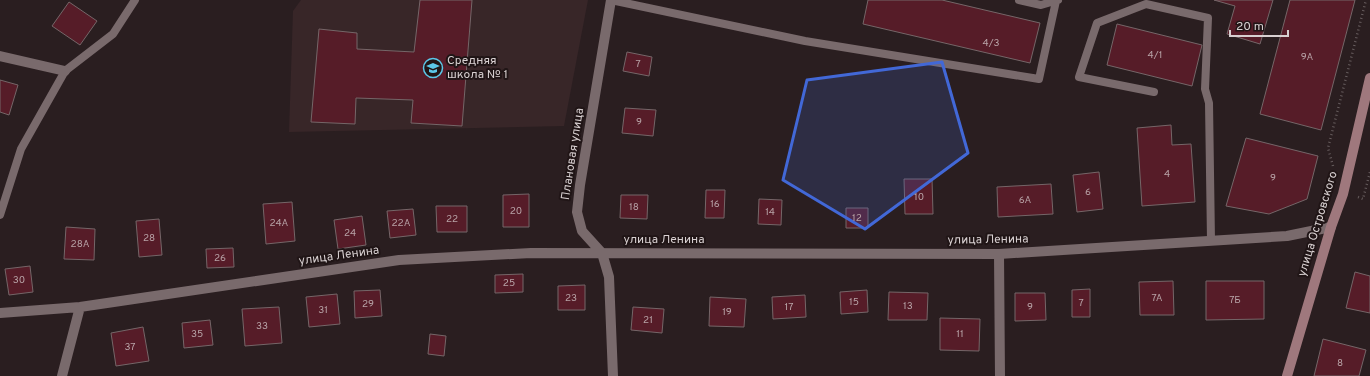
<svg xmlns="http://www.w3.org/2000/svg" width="1370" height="376" font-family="Overpass,sans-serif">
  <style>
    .built { fill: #382628 }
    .building { fill: #561c28; stroke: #756668 }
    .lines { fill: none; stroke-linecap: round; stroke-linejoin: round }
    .path { stroke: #655b5c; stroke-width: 2.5; stroke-dasharray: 1 3; stroke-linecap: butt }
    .service { stroke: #796a6c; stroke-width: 8 }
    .minor { stroke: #796a6c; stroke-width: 10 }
    .secondary { stroke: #9f787d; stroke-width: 10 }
    .marked { fill: #4268d7; fill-opacity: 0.2; stroke: #4268d7; stroke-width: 3; stroke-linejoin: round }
    .labels { text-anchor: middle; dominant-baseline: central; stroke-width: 4; stroke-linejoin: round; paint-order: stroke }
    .number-label { font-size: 10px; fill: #b8a3a7 }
    .poi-label { font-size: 12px; fill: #d8d0d1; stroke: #201516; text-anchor: start }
    .street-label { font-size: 12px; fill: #d8d0d1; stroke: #201516 }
  </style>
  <rect width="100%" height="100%" fill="#2a1e20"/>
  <!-- built -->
  <path class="built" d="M301 0H588L564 126 289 132 293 11Z"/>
  <!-- building -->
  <path class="building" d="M420 0H472L462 126 411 123 413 100 356 98 355 124 311 122 319 29 357 33V49L414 52Z
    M868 0H942L1040 23 1030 63 863 24Z
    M1214 0H1273L1260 44 1227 34 1235 6Z
    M1290 0H1355L1321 130 1260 114Z
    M69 2 97 21 80 45 52 26Z
    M1117 24 1202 45 1192 86 1107 65Z
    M627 52 652 57 649 76 623 71Z
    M0 80 18 85 9 115 0 112Z
    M625 108 656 110 653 136 622 133Z
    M1171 125 1172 145 1191 144 1195 202 1142 206 1137 128Z
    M1246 138 1318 156 1307 199 1269 214 1226 206Z
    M1099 172 1103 209 1077 212 1073 175Z
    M904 179H932L933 214H905Z
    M1051 184 1053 214 998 217 997 187Z
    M706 190H725L724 218H705Z
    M529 194V227H503V195Z
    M621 195H648L647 219 620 218Z
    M759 199 782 200 781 225 758 224Z
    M292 202 295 241 266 244 263 204Z
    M436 206H467V232H437Z
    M846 208H868V228H846Z
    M413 209 416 235 390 238 387 211Z
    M362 216 366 245 338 249 334 220Z
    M159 219 162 255 139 257 136 221Z
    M66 227 95 229 94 260 64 259Z
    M233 248 234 267 207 268 206 249Z
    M30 266 33 292 9 295 5 269Z
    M1355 272 1370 276V313L1346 308Z
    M523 274V292L495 293V275Z
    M1173 281 1174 315H1140L1139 282Z
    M1206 281H1264V319L1206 320Z
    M585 285V310H558V286Z
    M1090 289V317H1072V290Z
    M380 290 382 316 355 318 354 291Z
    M867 290 868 312 841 314 840 292Z
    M889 292 928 293 927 320H888Z
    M1015 293H1045L1046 320 1015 321Z
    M337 294 340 324 309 327 306 297Z
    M805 295 806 317 773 319 772 297Z
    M710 297 746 299 744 327 709 326Z
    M279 307 282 343 245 346 242 309Z
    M633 307 664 309 662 333 631 330Z
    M940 318 980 319 979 351 940 350Z
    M210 320 213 345 184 348 182 323Z
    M143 327 149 361 116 366 111 333Z
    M430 334 446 336 444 356 428 354Z
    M1323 339 1366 350 1359 376H1314Z"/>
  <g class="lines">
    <!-- path -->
    <path class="path" d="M1333 166 1328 148 1366 0
      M1358 197 1363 199 1370 172"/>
    <!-- service -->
    <path class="service" d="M611 0 805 41 1039 79 1056 1
      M1019 0 1041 5 1058 0
      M1154 92 1079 77 1097 23 1146 4 1208 18 1205 89 1209 103 1211 241
      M0 215 21 149 65 71 113 34 135 0"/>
    <!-- minor -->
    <path class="minor" d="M611 0 580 185 577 212 582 231 602 253 609 277 613 376
      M0 56 65 71
      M999 254 1000 376
      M0 313 80 307 399 260 531 253 999 254 1287 236 1331 227
      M62 376 80 307"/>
    <!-- secondary -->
    <path class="secondary" d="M1287 376 1331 227 1343 194 1370 78"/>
  </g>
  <!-- marked area -->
  <path class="marked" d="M942 62 968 153 865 229 783 180 807 80Z"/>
  <!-- icons -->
  <defs>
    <g id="school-ring" transform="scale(1)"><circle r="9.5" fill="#201516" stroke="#5cc7e8" stroke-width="1.5"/><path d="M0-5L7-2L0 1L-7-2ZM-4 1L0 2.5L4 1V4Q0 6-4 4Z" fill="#5cc7e8"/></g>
  </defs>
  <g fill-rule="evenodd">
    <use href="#school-ring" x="433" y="68"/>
  </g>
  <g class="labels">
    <!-- number labels -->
    <g class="number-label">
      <text x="991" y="43">4/3</text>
      <text x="1155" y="55">4/1</text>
      <text x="1307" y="57">9А</text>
      <text x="638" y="64">7</text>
      <text x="639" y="122">9</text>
      <text x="1167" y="174">4</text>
      <text x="1273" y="178">9</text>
      <text x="1088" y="192">6</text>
      <text x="919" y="197">10</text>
      <text x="1025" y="200">6А</text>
      <text x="715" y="204">16</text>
      <text x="634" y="207">18</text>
      <text x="516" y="211">20</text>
      <text x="770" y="212">14</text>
      <text x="857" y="218">12</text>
      <text x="452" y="219">22</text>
      <text x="279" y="223">24А</text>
      <text x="401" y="223">22А</text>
      <text x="350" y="233">24</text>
      <text x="149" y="238">28</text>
      <text x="80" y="244">28А</text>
      <text x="220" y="258">26</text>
      <text x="19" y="280">30</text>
      <text x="509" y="283">25</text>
      <text x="571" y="298">23</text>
      <text x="1157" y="298">7А</text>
      <text x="1235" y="300">7Б</text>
      <text x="854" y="302">15</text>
      <text x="1081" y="303">7</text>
      <text x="368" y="304">29</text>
      <text x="908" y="306">13</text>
      <text x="789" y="307">17</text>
      <text x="1030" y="307">9</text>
      <text x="323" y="310">31</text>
      <text x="727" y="312">19</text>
      <text x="648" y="320">21</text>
      <text x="262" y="326">33</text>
      <text x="197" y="334">35</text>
      <text x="960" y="334">11</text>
      <text x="130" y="347">37</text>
      <text x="1340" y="363">8</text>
    </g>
    <!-- poi labels -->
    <g class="poi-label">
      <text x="447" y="61">Средняя<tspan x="447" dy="14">школа № 1</tspan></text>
    </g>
    <!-- street labels -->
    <g class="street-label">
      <text transform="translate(573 154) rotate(-81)">Плановая улица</text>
      <text transform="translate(1318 224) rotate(-73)">улица Островского</text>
      <text x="664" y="240">улица Ленина</text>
      <text transform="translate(988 240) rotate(-1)">улица Ленина</text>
      <text transform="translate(339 256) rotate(-8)">улица Ленина</text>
    </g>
  </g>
  <!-- scale -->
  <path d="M1230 30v6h58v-6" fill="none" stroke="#d8d0d1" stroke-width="2"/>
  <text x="1236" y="30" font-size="12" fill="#d8d0d1" stroke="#201516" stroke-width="3" paint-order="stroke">20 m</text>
</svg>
